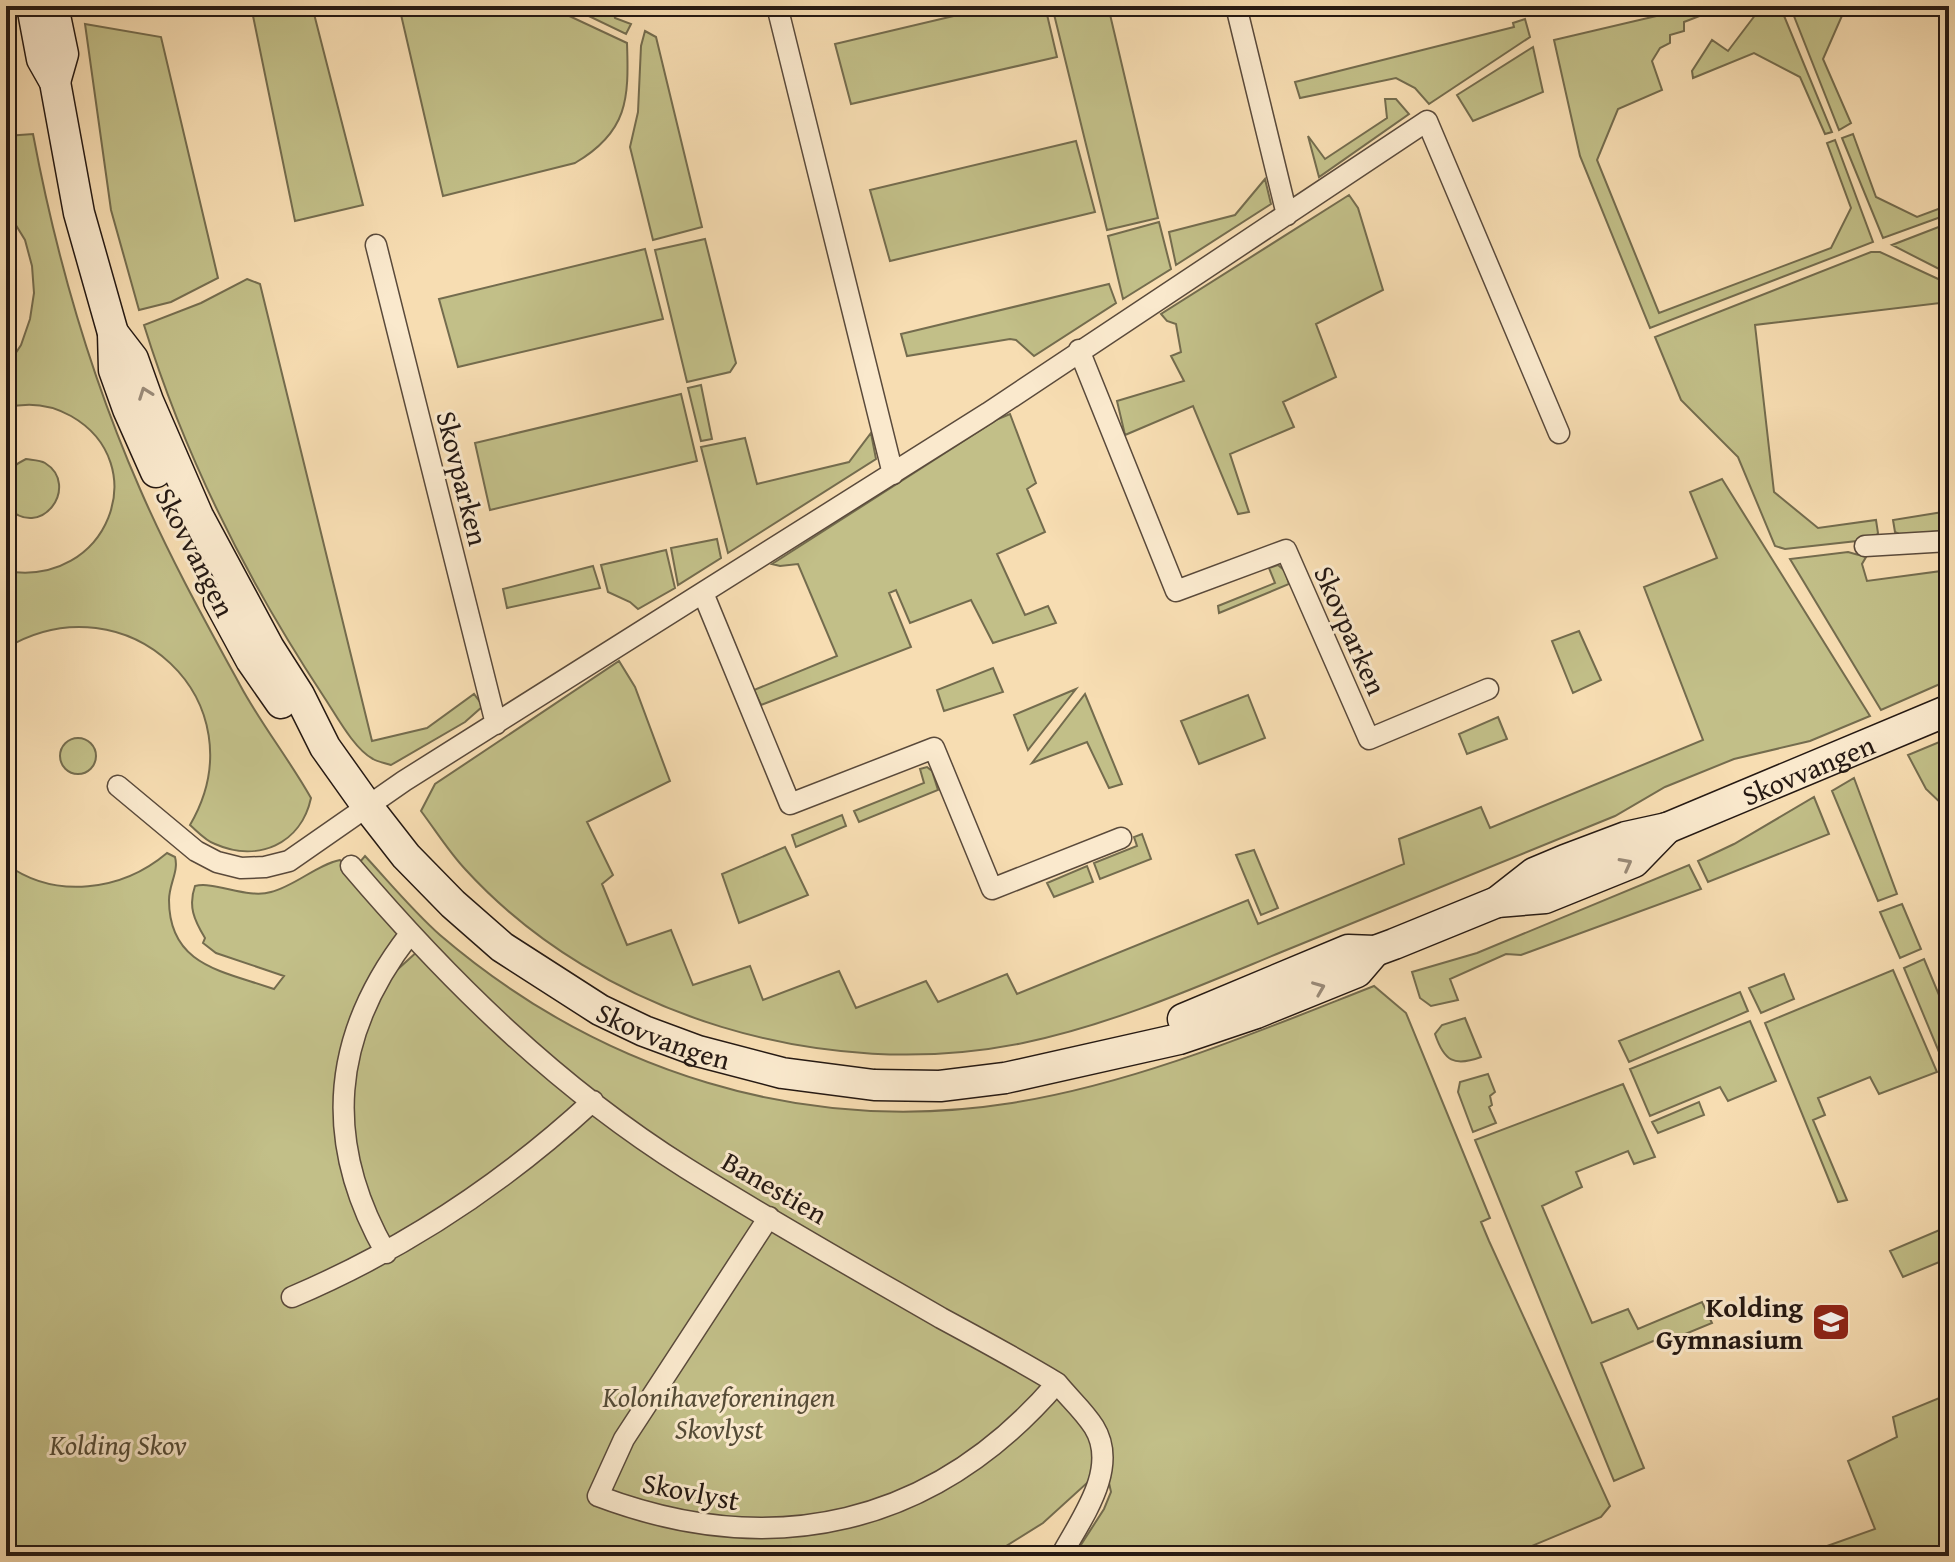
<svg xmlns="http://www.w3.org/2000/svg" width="1955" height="1562" font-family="'Gentium Book Plus',serif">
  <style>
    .green { fill: #c2bf88; stroke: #746c4e; stroke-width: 2 }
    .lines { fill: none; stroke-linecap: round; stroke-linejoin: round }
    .street-casing { stroke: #5a4a3b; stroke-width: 23 }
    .secondary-casing { stroke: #251913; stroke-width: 33 }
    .street { stroke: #fae9cd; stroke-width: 20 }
    .secondary { stroke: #fae9cd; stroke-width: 30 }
    .oneway { stroke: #9a8b79 }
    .labels { text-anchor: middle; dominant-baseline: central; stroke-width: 6; stroke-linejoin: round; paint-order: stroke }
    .street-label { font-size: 28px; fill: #251913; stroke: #fae9cd }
    .poi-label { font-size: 28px; font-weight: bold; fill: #251913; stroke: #fae9cd; text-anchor: end }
    .park-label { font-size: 28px; font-style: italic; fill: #544b36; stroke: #fae9cd }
  </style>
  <rect width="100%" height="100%" fill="#f7ddb2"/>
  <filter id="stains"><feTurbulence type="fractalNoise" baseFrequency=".0025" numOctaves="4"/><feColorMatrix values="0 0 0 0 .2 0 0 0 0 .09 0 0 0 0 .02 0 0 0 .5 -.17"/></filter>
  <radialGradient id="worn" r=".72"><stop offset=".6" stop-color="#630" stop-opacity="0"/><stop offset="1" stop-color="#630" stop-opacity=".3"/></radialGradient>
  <!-- green -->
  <path class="green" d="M275 6H312L363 205 295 221 252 11Z
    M399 6H548L627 43C629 99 628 132 575 163L443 196Z
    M568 6H612L615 18 631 24 626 34Z
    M996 6H1045L1057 57 851 104 835 44Z
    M1052 6H1108L1158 218 1107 230Z
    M1699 6H1716L1715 10 1684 22V31L1670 35V43L1660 48 1652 61 1662 90 1618 109 1597 160 1659 313 1831 248 1851 208 1827 143 1835 140 1873 242 1650 328 1580 156 1554 40Z
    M1747 6H1780L1832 132 1825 134 1800 77 1754 53 1693 78 1692 71 1712 40 1728 51 1756 14Z
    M1790 6H1860L1844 11 1823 59 1851 123 1839 130Z
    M1525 19 1530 37 1429 104 1415 88 1396 78 1300 98 1295 82 1514 27 1513 23Z
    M85 24 161 37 218 278 171 302 139 310 111 210Z
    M645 31 656 37 702 227 653 240 630 147 638 112 641 46Z
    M1533 47 1543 92 1473 121 1457 95Z
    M1385 99H1396L1409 114 1319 177 1308 136 1325 159 1387 118Z
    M33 134C56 256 90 375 140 489 169 556 205 621 240 685 261 724 289 759 311 798 301 844 258 863 215 844 206 841 198 832 190 825 262 702 127 576 6 648V571C108 588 155 464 71 416 51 405 28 402 6 408V368L21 345 30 319 34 293 32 266 25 240 6 209V136Z
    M1853 134 1876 197 1917 217 1949 205V214L1883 238 1842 138Z
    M1076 141 1095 212 890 261 870 190Z
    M1265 179 1271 204 1176 265 1169 232 1235 215Z
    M1349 195 1358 208 1383 290 1316 324 1336 377 1283 402 1294 427 1230 454 1249 512 1238 514 1193 406 1125 435 1117 401 1184 381 1171 356 1181 352 1176 324 1167 321 1161 314Z
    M1159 222 1171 269 1123 299 1108 236Z
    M1949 223V274L1892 245Z
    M705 239 736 363 730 372 687 382 655 250Z
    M645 249 663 319 458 367 439 299Z
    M1871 252H1880L1949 284V310L1940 303 1755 325 1774 492 1818 528 1876 520 1878 533 1875 539 1785 549 1775 546 1738 457 1681 400 1655 337Z
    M247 279 260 284 372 741 427 728 474 694 483 706 465 722 391 765C385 763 378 762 373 759 354 749 336 715 324 697 248 582 185 457 144 325L201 303Z
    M1109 284 1116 303 1034 356 1016 340 1010 339 907 356 901 334Z
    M701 385 712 439 701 441 688 388Z
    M681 394 697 461 490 510 475 443Z
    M1010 414 1036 483 1027 489 1045 532 997 554 1025 615 1048 606 1056 623 993 643 971 600 910 623 896 590 889 593 911 647 761 705 754 690 837 656 798 564 780 566 772 564 998 419Z
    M871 433 876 459 728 553 701 447 745 438 757 484 849 462Z
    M26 459C31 460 40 460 45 463 81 485 41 543 6 506 6 479 0 472 26 459Z
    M1722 479 1870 716 1810 741 1734 759 1665 787 1615 816C1505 861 1395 906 1284 951 1199 986 1114 1024 1023 1043 827 1083 601 1018 465 869 449 852 436 831 421 811L435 784 619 661 635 687 670 781 587 822 613 875 602 884 627 945 671 930 693 985 750 966 763 1000 839 971 856 1008 926 981 938 1002 1007 974 1017 994 1248 900 1258 924 1404 864 1399 839 1481 807 1490 828 1703 740 1644 587 1717 558 1690 492Z
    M1949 511V530L1901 535 1895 532 1893 520Z
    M717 539 721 558 678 585 671 548Z
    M666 550 675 588 638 609 630 602 608 592 601 565Z
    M1848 552 1866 557 1862 564 1867 581 1949 570V680L1881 710 1790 559Z
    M1278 565 1285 571 1289 584 1219 613 1218 606 1275 583 1269 568Z
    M593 566 600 588 507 608 503 589Z
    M1579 631 1601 680 1573 693 1552 641Z
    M993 668 1003 692 944 711 937 690Z
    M1076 689 1028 750 1014 715Z
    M1085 694 1122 784 1109 788 1087 742 1032 763Z
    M1248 695 1265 738 1199 764 1181 721Z
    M1498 717 1507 739 1467 754 1459 734Z
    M60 756a18 18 0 1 1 36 0a18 18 0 1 1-36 0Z
    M1949 738V808H1946L1926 789 1908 755Z
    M927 767 932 771 938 790 859 822 854 811 924 783 920 769Z
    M1854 778 1897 894 1878 901 1832 791Z
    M1814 797 1829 834 1708 882 1698 861 1734 844Z
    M842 815 846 826 796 847 792 835Z
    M1142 834 1151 859 1100 879 1094 863 1137 846 1134 837Z
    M785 847 808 895 739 923 722 874Z
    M1254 850 1278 908 1261 915 1236 855Z
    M167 853 175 857C179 871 169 884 169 900 169 966 223 971 274 989L284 976 216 953 203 943 205 938C194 920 188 906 195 886 215 881 247 899 271 892 295 886 318 864 340 860L403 934 385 955 398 969 430 940 359 863 365 856C389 882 413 911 440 935 600 1072 803 1136 1012 1103 1137 1083 1257 1032 1374 986L1406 1013 1490 1218 1481 1222 1489 1241 1610 1506 1601 1517 1508 1556H1078L1077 1551 1104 1509 1111 1492 1107 1474 1088 1482 1043 1523 990 1556H6V864C55 900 122 891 167 853Z
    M1689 865 1701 889 1521 955 1506 954 1450 979 1458 1000 1431 1006 1420 998 1412 972 1477 953Z
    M1087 866 1093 882 1054 897 1047 883Z
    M1902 904 1921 949 1900 958 1880 912Z
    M1924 959 1949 1019V1076L1904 968Z
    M1893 970 1937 1072 1879 1094 1870 1077 1818 1098 1825 1115 1813 1120 1847 1200 1838 1202 1765 1023Z
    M1784 974 1794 999 1761 1013 1749 988Z
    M1740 992 1748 1011 1629 1062 1619 1041Z
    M1465 1018 1481 1057C1454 1067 1444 1061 1435 1034L1442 1025Z
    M1750 1021 1776 1081 1728 1101 1720 1087 1650 1116 1630 1069Z
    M1488 1074 1495 1092 1490 1096 1492 1105 1489 1107 1496 1123 1473 1132 1458 1092 1460 1082Z
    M1623 1084 1655 1157 1634 1164 1628 1151 1576 1172 1582 1187 1542 1206 1592 1323 1628 1309 1638 1329 1702 1302 1712 1323 1661 1344 1658 1339 1601 1363 1644 1468 1614 1481 1475 1140Z
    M1699 1102 1704 1115 1658 1133 1652 1122Z
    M1949 1226V1258L1903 1277 1890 1251Z
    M1949 1394V1556H1799L1875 1529 1848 1461 1897 1437 1893 1417Z"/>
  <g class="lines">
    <!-- street casing -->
    <g class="street-casing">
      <path id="street" d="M777 6 893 474
        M1236 6 1287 215
        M376 245 496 724
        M1079 350 1176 591 1286 550 1369 739 1488 689
        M1865 546 1949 541
        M703 593 790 804 934 748 992 889 1121 838
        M118 786 196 851 217 862 241 868 265 867 289 861 404 781 988 413 1427 121 1559 433
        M351 866C449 981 557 1087 686 1168 769 1220 856 1269 941 1318 980 1339 1019 1360 1057 1383 1069 1398 1084 1411 1094 1427 1120 1469 1080 1520 1061 1556
        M769 1217 624 1439 598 1496C773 1562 934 1526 1057 1383
        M386 1253C322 1141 331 1036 409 935
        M292 1297C405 1249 503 1184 593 1101"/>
    </g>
    <!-- secondary casing -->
    <g class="secondary-casing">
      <g id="secondary">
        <path d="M32 6 42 59 55 82 79 213 113 333 114 370 128 409 156 472"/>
        <path d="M53 6 63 54 55 82"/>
        <path id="s1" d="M113 333 133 359 148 401 198 516 269 648 299 695 325 747 367 806 406 856 453 904 502 947 600 1010 644 1031 698 1051 782 1073 874 1085 940 1086 1005 1078 1179 1039 1256 1013 1357 972 1375 951"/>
        <path d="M219 601 251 660 281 703"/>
        <path d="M1497 902 1545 898 1634 862 1667 828"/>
        <path id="s2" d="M1183 1019 1348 950 1375 951 1394 944 1497 902 1534 873 1565 860 1626 837 1667 828 1949 710"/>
      </g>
    </g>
    <!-- street -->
    <use href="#street" class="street"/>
    <!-- secondary -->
    <use href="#secondary" class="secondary"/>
  </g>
  <!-- one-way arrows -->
  <defs><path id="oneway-chevron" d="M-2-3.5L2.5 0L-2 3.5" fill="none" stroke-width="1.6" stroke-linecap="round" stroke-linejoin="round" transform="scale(2)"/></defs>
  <g class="oneway">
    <use href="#oneway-chevron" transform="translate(145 393) rotate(-110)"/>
    <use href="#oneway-chevron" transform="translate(1626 864) rotate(-28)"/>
    <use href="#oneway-chevron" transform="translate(1319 988) rotate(-22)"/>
  </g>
  <!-- icons -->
  <defs>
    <g id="university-square" transform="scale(2)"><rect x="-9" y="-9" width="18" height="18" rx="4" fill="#8f2418" stroke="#fae9cd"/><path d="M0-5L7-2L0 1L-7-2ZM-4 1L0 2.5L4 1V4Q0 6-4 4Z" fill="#fff"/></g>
  </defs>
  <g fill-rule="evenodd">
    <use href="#university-square" x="1831" y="1322"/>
  </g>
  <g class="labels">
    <!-- street labels -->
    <g class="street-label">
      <text transform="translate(463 478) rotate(76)">Skovparken</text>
      <text transform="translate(196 552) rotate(63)">Skovvangen</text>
      <text transform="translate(1351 630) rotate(66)">Skovparken</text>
      <text stroke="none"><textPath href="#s2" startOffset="678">Skovvangen</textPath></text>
      <text stroke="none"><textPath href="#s1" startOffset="920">Skovvangen</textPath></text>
      <text transform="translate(775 1187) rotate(30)">Banestien</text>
      <text transform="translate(691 1491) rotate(11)">Skovlyst</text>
    </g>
    <!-- poi labels -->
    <g class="poi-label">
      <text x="1803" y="1306">Kolding<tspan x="1803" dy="32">Gymnasium</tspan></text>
    </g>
    <!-- park labels -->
    <g class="park-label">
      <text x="719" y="1396">Kolonihaveforeningen<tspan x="719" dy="32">Skovlyst</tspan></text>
      <text x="118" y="1444">Kolding Skov</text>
    </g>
  </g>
  <!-- margin -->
  <rect width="1955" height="1562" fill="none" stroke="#f7ddb2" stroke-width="32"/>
  <rect x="8" y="8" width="1939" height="1546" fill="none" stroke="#251913" stroke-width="4"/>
  <rect x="16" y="16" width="1923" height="1530" fill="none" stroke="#251913" stroke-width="2"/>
  <rect width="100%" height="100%" filter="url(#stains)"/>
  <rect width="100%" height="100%" fill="url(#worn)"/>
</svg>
